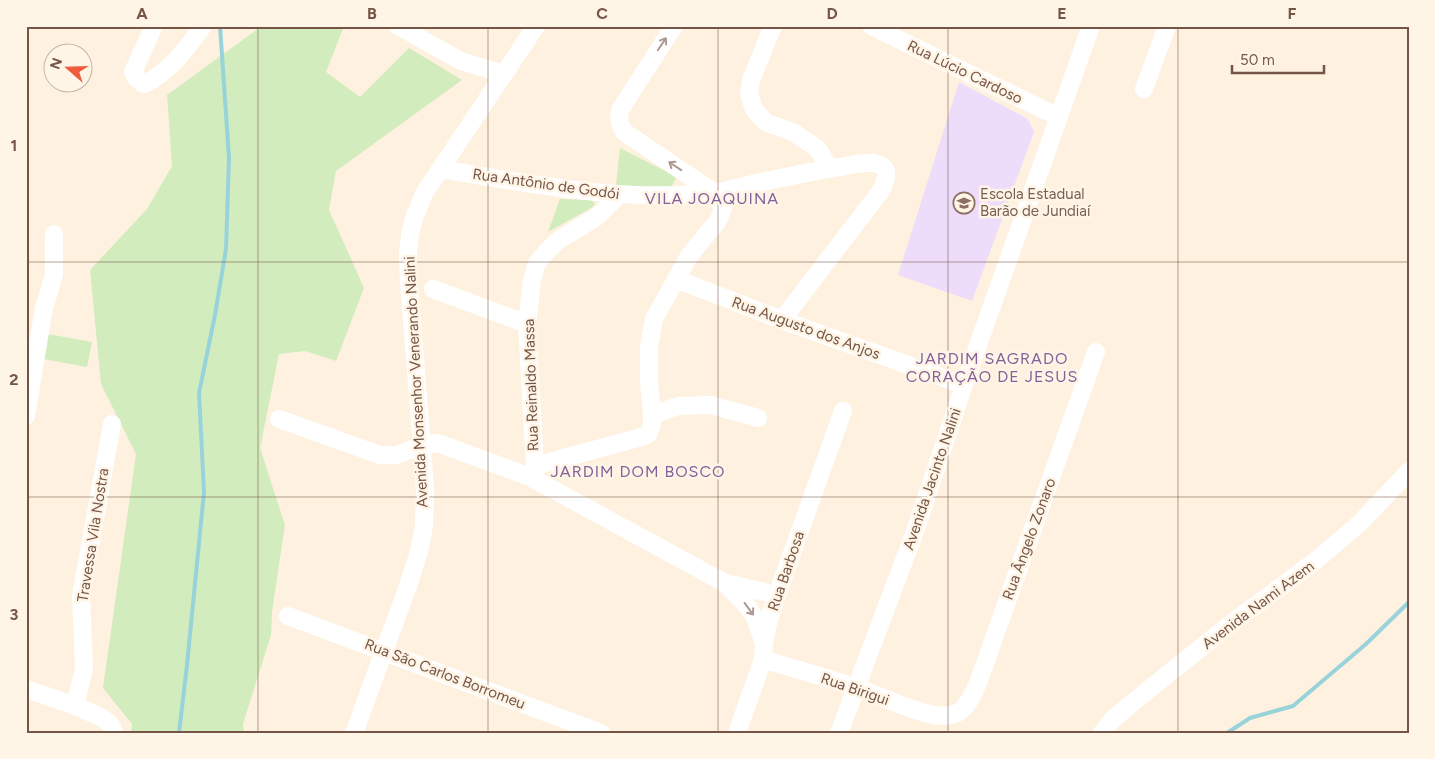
<svg xmlns="http://www.w3.org/2000/svg" width="1435" height="759" font-family="Figtree,sans-serif">
  <style>
    .education { fill: #eeddfa }
    .green { fill: #d2ecbe }
    .lines { fill: none; stroke-linecap: round; stroke-linejoin: round }
    .stream { stroke: #99d3da; stroke-width: 4 }
    .minor { stroke: #fff; stroke-width: 18 }
    .oneway { stroke: #ac9990 }
    .grid { fill: none; stroke: #755546; stroke-width: 1; stroke-opacity: 0.55 }
    .labels { text-anchor: middle; dominant-baseline: central; stroke-width: 5; stroke-linejoin: round; paint-order: stroke }
    .street-label { font-size: 15px; fill: #755546; stroke: #fff5e7 }
    .education-label { font-size: 15px; fill: #785e54; stroke: #fff5e7; text-anchor: start }
    .neighbourhood-label { font-size: 16px; letter-spacing: 1px; fill: #84619a; stroke: #fff5e7 }
    .neatline { fill: none; stroke: #755546; stroke-width: 2 }
    .grid-label { font-size: 16px; text-anchor: middle; font-weight: bold; fill: #755546 }
  </style>
  <rect width="100%" height="100%" fill="#fef1e0"/>
  <!-- education -->
  <path class="education" d="M959 82 1028 119 1034 132 972 301 898 275Z"/>
  <!-- green -->
  <path class="green" d="M262 26H344L326 72 360 97 409 48 462 80 336 171 329 210 364 288 336 361 305 351 279 354 260 448 285 525 272 612 271 635 243 724 244 733H131L132 724 103 688 136 454 101 384 90 270 147 209 172 166 167 95Z
    M620 148 667 172 676 178 670 189 616 186Z
    M560 199 592 200 595 204 591 208 548 232Z
    M42 333 92 342 87 367 38 358Z"/>
  <g class="lines">
    <!-- stream -->
    <path class="stream" d="M179 733 187 665 204 492 199 393 215 315 226 249 229 158 220 26
      M1227 733 1250 718 1293 706 1366 644 1409 602"/>
    <!-- minor -->
    <path class="minor" d="M154 26 133 72 137 79 144 84C170 72 186 49 203 26
      M398 26 461 61 504 74
      M773 26 751 80 749 94 753 107 757 113 767 123 793 132 818 149 830 169
      M871 26 1059 117
      M1144 89 1167 26
      M440 169C520 182 599 198 680 195 691 194 703 195 714 193 724 192 734 188 744 186 775 179 808 172 840 167 851 165 863 162 874 163 893 167 886 180 880 192L782 320
      M676 279 782 320 964 385
      M433 289 527 324
      M652 415 678 406 711 405 758 418
      M26 416 44 308 54 275V234
      M279 419 380 455H397L422 445 438 443 530 477 723 582 749 608 756 620 764 644
      M535 466 527 324 532 280 537 263 548 250 559 240 598 216 619 195
      M530 477 535 466 645 436 649 433 652 424V415L649 381V347L654 319 689 256 717 222 721 214 723 208 715 193 624 132C620 124 618 119 620 110L674 26
      M726 583 777 595
      M288 616 601 733
      M763 659C795 669 827 678 858 688 882 697 909 710 934 715 941 716 950 716 957 713 968 708 973 693 978 683L1096 352
      M26 689C45 696 100 712 111 725 113 728 113 730 114 733
      M75 706 84 668 81 596 112 424
      M354 733 408 586 419 552 424 526 425 490 423 460 409 283 408 254 410 234 415 215 425 192 536 26
      M737 733 763 659 764 644 768 623 777 595 843 411
      M839 733 913 537 964 385 1091 26
      M1102 733 1112 720 1131 704 1224 629 1314 562 1360 523 1409 471"/>
  </g>
  <!-- one-way arrows -->
  <defs><path id="oneway-shaft" d="M-6 0H5M1.5-3L5.5 0L1.5 3" fill="none" stroke-width="1.6" stroke-linecap="round" stroke-linejoin="round" transform="scale(1.25)"/></defs>
  <g class="oneway">
    <use href="#oneway-shaft" transform="translate(662 44) rotate(-56)"/>
    <use href="#oneway-shaft" transform="translate(675 166) rotate(-146)"/>
    <use href="#oneway-shaft" transform="translate(749 609) rotate(54)"/>
  </g>
  <!-- grid -->
  <path class="grid" d="M258 26V733M488 26V733M718 26V733M948 26V733M1178 26V733M26 262H1409M26 497H1409"/>
  <!-- icons -->
  <defs>
    <g id="school-ring" transform="scale(1.125)"><circle r="9.5" fill="#fff5e7" stroke="#8d6e63" stroke-width="1.5"/><path d="M0-5L7-2L0 1L-7-2ZM-4 1L0 2.5L4 1V4Q0 6-4 4Z" fill="#8d6e63"/></g>
  </defs>
  <g fill-rule="evenodd">
    <use href="#school-ring" x="964" y="203"/>
  </g>
  <g class="labels">
    <!-- street labels -->
    <g class="street-label">
      <text transform="translate(965 72) rotate(26)">Rua Lúcio Cardoso</text>
      <text transform="translate(546 184) rotate(8)">Rua Antônio de Godói</text>
      <text transform="translate(806 328) rotate(20)">Rua Augusto dos Anjos</text>
      <text transform="translate(416 382) rotate(-93)">Avenida Monsenhor Venerando Nalini</text>
      <text transform="translate(531 385) rotate(-92)">Rua Reinaldo Massa</text>
      <text transform="translate(932 479) rotate(-71)">Avenida Jacinto Nalini</text>
      <text transform="translate(93 535) rotate(-81)">Travessa Vila Nostra</text>
      <text transform="translate(1029 539) rotate(-70)">Rua Ângelo Zonaro</text>
      <text transform="translate(786 571) rotate(-71)">Rua Barbosa</text>
      <text transform="translate(1258 605) rotate(-37)">Avenida Nami Azem</text>
      <text transform="translate(445 674) rotate(21)">Rua São Carlos Borromeu</text>
      <text transform="translate(855 689) rotate(19)">Rua Birigui</text>
    </g>
    <!-- education labels -->
    <g class="education-label">
      <text x="980" y="194">Escola Estadual<tspan x="980" dy="17">Barão de Jundiaí</tspan></text>
    </g>
    <!-- neighbourhood labels -->
    <g class="neighbourhood-label">
      <text x="712" y="198">VILA JOAQUINA</text>
      <text x="992" y="358">JARDIM SAGRADO<tspan x="992" dy="18">CORAÇÃO DE JESUS</tspan></text>
      <text x="638" y="471">JARDIM DOM BOSCO</text>
    </g>
  </g>
  <!-- border -->
  <rect width="1435" height="759" fill="none" stroke="#fff5e7" stroke-width="55"/>
  <!-- north arrow -->
  <g transform="translate(68 68) rotate(290)"><circle r="24" fill="#fff5e7" stroke="#c8b5a7"/>
  <path d="M0-4L9 19L0 12L-9 19Z" fill="#f05d3d"/>
  <text y="-8" font-size="14" font-weight="bold" text-anchor="middle" fill="#755546">N</text>
  </g>
  <!-- scale -->
  <path d="M1232 65v8h92v-8" fill="none" stroke="#755546" stroke-width="2.5"/>
  <text x="1240" y="65" font-size="15" fill="#755546" stroke="#fff5e7" stroke-width="4" paint-order="stroke">50 m</text>
  <rect x="28" y="28" width="1380" height="704" class="neatline"/>
  <g class="grid-label">
    <text x="142" y="19">A</text>
    <text x="372" y="19">B</text>
    <text x="602" y="19">C</text>
    <text x="832" y="19">D</text>
    <text x="1062" y="19">E</text>
    <text x="1292" y="19">F</text>
    <text x="14" y="151">1</text>
    <text x="14" y="385">2</text>
    <text x="14" y="620">3</text>
  </g>
</svg>
